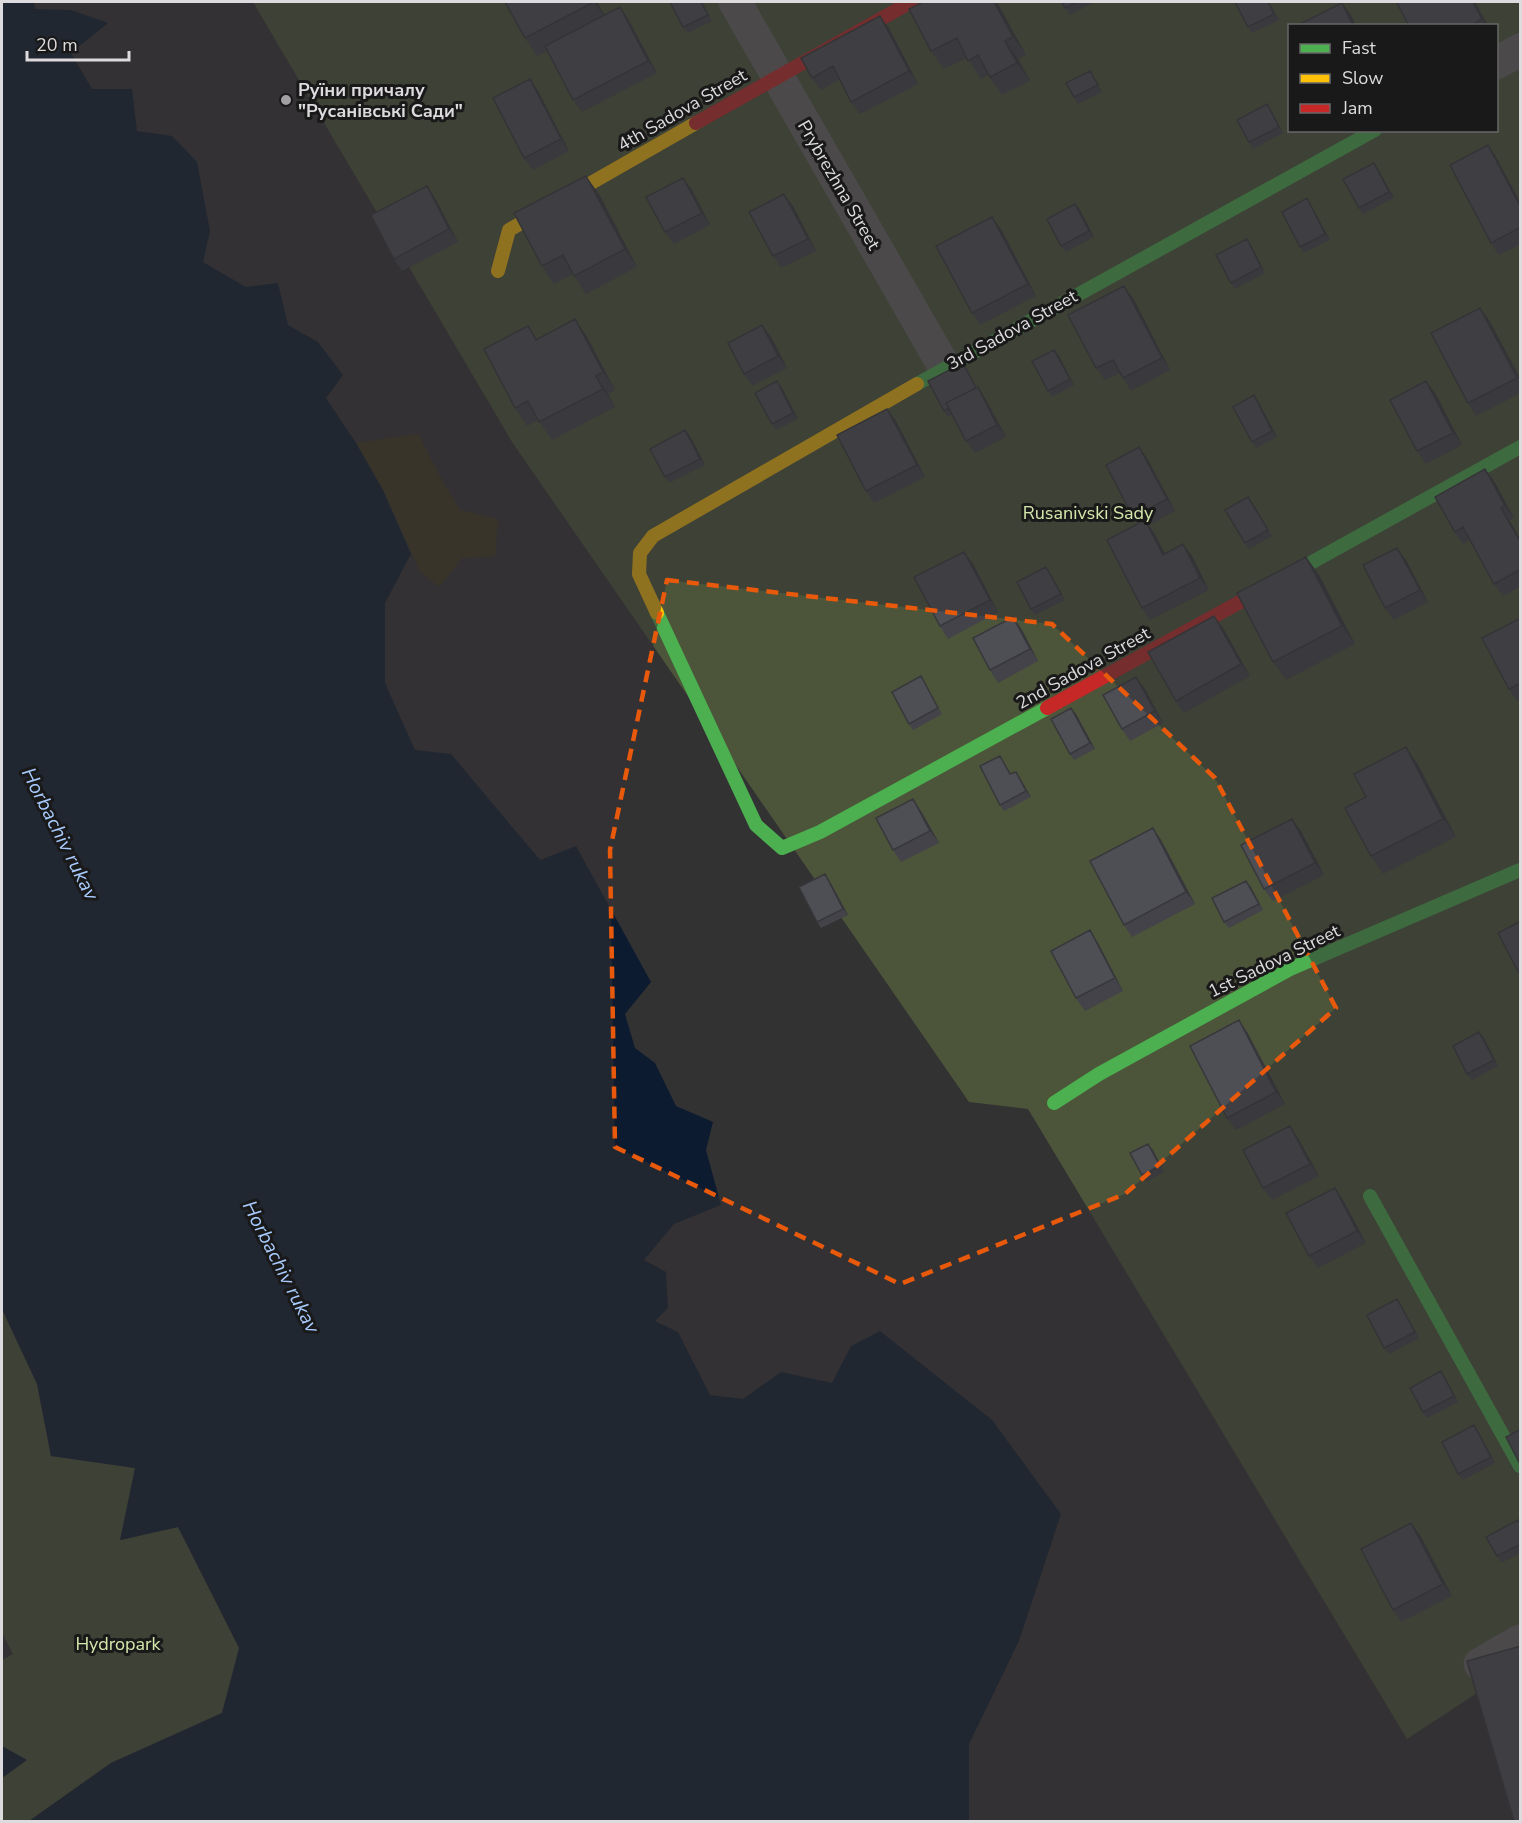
<svg xmlns="http://www.w3.org/2000/svg" width="1522" height="1823" font-family="'Nunito Sans',sans-serif">
  <style>
    .green { fill: #4c543a; fill-rule: evenodd }
    .sand { fill: #40381d }
    .water { fill: #0d1b30 }
    .lines { fill: none; stroke-linecap: round; stroke-linejoin: round }
    .street { stroke: #686767; stroke-width: 33 }
    .fast { stroke: #4caf50; stroke-width: 14 }
    .slow { stroke: #ffc107; stroke-width: 14 }
    .jam { stroke: #c62828; stroke-width: 14 }
    .wall { fill: #434349 }
    .shaded-wall { fill: #37373c }
    .building { fill: #4e4e55; stroke: #37373c; stroke-width: 1.5 }
    .marked { fill: none; stroke: #e8590c; stroke-width: 4.5; stroke-dasharray: 12 8; stroke-linejoin: round }
    .poi-dot { fill: #a2a0a2; stroke: #1a191a; stroke-width: 2 }
    .labels { text-anchor: middle; dominant-baseline: central; stroke-width: 6; stroke-linejoin: round; paint-order: stroke }
    .poi-label { font-size: 18px; font-weight: bold; fill: #dddbdd; stroke: #1a191a; text-anchor: start }
    .street-label { font-size: 18px; fill: #dddbdd; stroke: #1a191a }
    .park-label { font-size: 18px; fill: #d5e8ac; stroke: #1a191a }
    .water-label { font-size: 20px; font-style: italic; fill: #a8cbfe; stroke: #1a191a }
  </style>
  <rect width="100%" height="100%" fill="#333233"/>
  <!-- green -->
  <path class="green" d="M253 2H1520V1668L1494 1682 1407 1739 1028 1109 969 1102 512 442ZM1290 26H1496V130H1290Z
    M2 1309 37 1384 51 1456 135 1468 121 1540 178 1527 240 1648 222 1713 111 1763 29 1821H2V1778L26 1760 2 1746V1660L13 1654 2 1633Z"/>
  <!-- sand -->
  <path class="sand" d="M418 434 443 482 460 510 498 519 495 556 462 558 439 587 420 571 383 490 356 443Z"/>
  <!-- water -->
  <path class="water" d="M2 2H34L35 9 71 10 108 23 71 53 92 89H132L137 131 172 136 197 162 210 231 203 262 246 287 278 283 288 325 318 342 343 375 326 398 356 443 383 490 411 554 385 603V683L415 750 451 754 540 860 576 846 651 982 625 1014 635 1048 655 1063 676 1106 713 1122 706 1150 721 1205 674 1224 644 1260 666 1272 668 1308 655 1321 678 1332 710 1395 743 1399 781 1372 832 1383 851 1346 880 1331 992 1420 1061 1514 1019 1641 969 1744V1821H29L111 1763 222 1713 239 1648 178 1527 120 1540 135 1468 51 1456 37 1384 2 1309Z
    M2 1746 27 1760 2 1778Z"/>
  <g class="lines">
    <!-- street -->
    <path class="street" d="M735 2 945 368
      M1496 63 1520 50
      M1480 1664 1520 1641"/>
    <!-- fast -->
    <path class="fast" d="M917 384 1375 130
      M1240 602 1520 447
      M657 613 756 825 782 848 820 832 1047 708
      M1054 1103 1099 1074 1290 969 1520 870
      M1370 1196 1520 1466"/>
    <!-- slow -->
    <path class="slow" d="M498 271 509 230 696 123
      M657 613 639 574 640 553 653 536 917 384"/>
    <!-- jam -->
    <path class="jam" d="M696 123 911 2
      M1047 708 1240 602"/>
  </g>
  <!-- wall -->
  <path class="wall" d="M505 2H597L604 15 620 7 628 19 657 73 582 112 573 100 548 51 537 56 525 38Z
    M670 2H702L712 21 688 33 683 27Z
    M997 2 1026 55 1018 59 1030 81 1002 95 988 75 981 79 967 58 944 69 931 51Z
    M1062 2H1094L1070 15Z
    M1269 2 1279 20 1252 33 1248 27Z
    M1400 2H1475L1488 26H1409Z
    M889 28 918 84 860 114 851 102 840 79 821 90 812 78Z
    M1090 71 1102 92 1078 104 1074 97Z
    M530 79 538 91 569 151 533 170 524 158Z
    M1271 110 1283 133 1253 149 1249 142Z
    M1488 145 1496 157 1521 204V244L1499 255 1491 243Z
    M1378 169 1394 198 1363 214 1359 208Z
    M427 186 435 198 458 242 402 271 394 259Z
    M692 190 710 225 674 244 665 232Z
    M599 194 637 267 586 294 573 274 554 284 542 266Z
    M1075 204 1080 210 1094 237 1066 252 1061 246Z
    M1311 205 1330 240 1304 253 1300 247Z
    M793 206 816 251 781 268 773 256Z
    M1001 229 1036 296 980 325 972 313Z
    M1247 239 1251 245 1265 273 1235 289 1231 283Z
    M1133 298 1170 370 1131 391 1120 373 1105 380 1096 368Z
    M1480 308 1489 320 1521 380V393L1476 416 1468 403Z
    M575 319 587 337 615 390 608 394 615 407 552 440 538 420 527 426 515 408 528 326 537 339Z
    M762 325 771 337 787 368 752 386 744 374Z
    M1054 350 1059 356 1074 385 1052 397 1048 391Z
    M963 363 977 388 986 400 1006 437 975 453 966 441 952 415 948 417 944 411Z
    M782 388 798 419 776 430 772 424Z
    M1435 393 1462 445 1426 464 1417 451Z
    M1258 401 1277 437 1256 448 1252 442Z
    M887 409 896 421 925 477 874 503 866 491Z
    M690 436 705 465 669 483 665 477Z
    M1139 447 1148 460 1175 511 1149 525 1154 533 1165 554 1183 544 1192 556 1209 590 1150 620 1142 608 1138 524 1133 517Z
    M1485 469 1494 481 1514 518 1509 520 1521 540V586L1503 596 1494 584 1470 540 1463 544 1455 532Z
    M1253 503 1272 536 1249 549 1245 543Z
    M964 552 973 564 998 612 948 639 940 626Z
    M1306 557 1319 575 1355 644 1286 680 1273 662Z
    M1406 560 1428 602 1394 620 1385 608Z
    M1046 567 1065 600 1035 615 1031 609Z
    M1214 616 1223 628 1250 676 1184 713 1176 701Z
    M1521 618V700L1517 701 1509 689Z
    M1022 630 1038 661 998 683 990 670Z
    M921 676 925 683 942 714 913 730 909 724Z
    M1145 689 1163 723 1130 741 1122 729Z
    M1076 714 1095 749 1074 760 1070 754Z
    M1406 747 1418 765 1456 837 1383 874 1371 856 1366 797Z
    M1000 756 1011 774 1016 772 1031 797 1004 811 1000 805Z
    M921 811 939 843 901 862 893 850Z
    M1153 828 1161 840 1195 904 1132 937 1124 925Z
    M1301 831 1324 875 1273 901 1264 889Z
    M829 880 848 915 821 928 817 922Z
    M1246 881 1263 910 1229 928 1224 922Z
    M1098 943 1123 991 1085 1011 1076 998Z
    M1247 1032 1285 1104 1236 1130 1227 1118Z
    M1479 1032 1484 1038 1498 1066 1472 1080 1467 1074Z
    M1298 1138 1319 1176 1272 1200 1263 1188Z
    M1148 1144 1153 1150 1164 1172 1146 1182 1142 1175Z
    M1343 1200 1366 1243 1318 1268 1309 1256Z
    M1401 1305 1419 1338 1389 1354 1384 1348Z
    M1445 1377 1458 1402 1427 1418 1423 1412Z
    M1474 1425 1478 1431 1495 1463 1463 1480 1458 1474Z
    M1518 1520 1521 1524V1553L1501 1563 1497 1556Z
    M1420 1535 1452 1596 1401 1622 1393 1610Z"/>
  <!-- shaded-wall -->
  <path class="shaded-wall" d="M594 2H597L607 20Z
    M994 2H997L1026 55 1013 37Z
    M1473 2H1475L1488 26H1487L1482 19Z
    M1342 3 1351 15 1356 26H1353Z
    M620 7 628 19 657 73 648 61Z
    M880 16 889 28 918 84 909 71Z
    M1005 41 1018 59 1030 81 1017 63Z
    M530 79 538 91 569 151 561 139Z
    M1267 104 1271 110 1283 133 1279 127Z
    M1488 145 1496 157 1521 204V208Z
    M1374 163 1378 169 1394 198 1389 192Z
    M586 176 599 194 637 267 625 249Z
    M683 178 692 190 710 225 702 213Z
    M427 186 435 198 458 242 449 229Z
    M784 194 793 206 816 251 808 239Z
    M1307 198 1311 205 1330 240 1325 234Z
    M1075 204 1080 210 1094 237 1089 231Z
    M992 217 1001 229 1036 296 1028 284Z
    M1247 239 1251 245 1265 273 1261 267Z
    M1124 286 1133 298 1170 370 1162 358Z
    M1480 308 1489 320 1521 380V382Z
    M575 319 587 337 615 390 603 372Z
    M762 325 771 337 787 368 778 356Z
    M1054 350 1059 356 1074 385 1070 379Z
    M596 376 608 394 615 407 603 389Z
    M777 381 782 388 798 419 793 413Z
    M1426 381 1435 393 1462 445 1453 433Z
    M978 387 986 400 1006 437 997 425Z
    M1254 395 1258 401 1277 437 1272 431Z
    M887 409 896 421 925 477 917 465Z
    M685 430 690 436 705 465 700 459Z
    M1139 447 1148 460 1175 511 1167 499Z
    M1485 469 1494 481 1514 518 1505 506Z
    M1501 508 1509 520 1521 540V543Z
    M1145 520 1154 533 1172 567 1163 555Z
    M1183 544 1192 556 1209 590 1200 578Z
    M1397 548 1406 560 1428 602 1420 590Z
    M964 552 973 564 998 612 990 600Z
    M1306 557 1319 575 1355 644 1342 626Z
    M1046 567 1050 573 1065 600 1061 594Z
    M1214 616 1223 628 1250 676 1241 664Z
    M1013 617 1022 630 1038 661 1030 649Z
    M1136 677 1145 689 1163 723 1155 711Z
    M1071 708 1076 714 1095 749 1090 743Z
    M1406 747 1418 765 1456 837 1443 819Z
    M1016 772 1020 778 1031 797 1026 791Z
    M913 799 921 811 939 843 930 831Z
    M1292 819 1301 831 1324 875 1315 863Z
    M1153 828 1161 840 1195 904 1186 892Z
    M825 874 829 880 848 915 843 909Z
    M1246 881 1251 887 1263 910 1259 904Z
    M1090 930 1098 943 1123 991 1115 978Z
    M1239 1020 1247 1032 1285 1104 1276 1092Z
    M1479 1032 1484 1038 1498 1066 1494 1060Z
    M1290 1126 1298 1138 1319 1176 1310 1164Z
    M1148 1144 1153 1150 1164 1172 1160 1166Z
    M1335 1188 1343 1200 1366 1243 1357 1231Z
    M1397 1299 1401 1305 1419 1338 1415 1332Z
    M1441 1371 1445 1377 1458 1402 1454 1396Z
    M1474 1425 1478 1431 1495 1463 1491 1457Z
    M1411 1523 1420 1535 1452 1596 1443 1584Z"/>
  <!-- building -->
  <path class="building" d="M505 2H594L525 38Z
    M670 2H701L708 15 683 27Z
    M923 2H994L1013 37 1005 41 1017 63 990 77 978 55 968 61 957 38 931 51 909 9Z
    M1062 2H1078L1065 8Z
    M1235 2H1268L1274 14 1248 27Z
    M1400 2H1473L1482 19 1470 26H1409L1397 3Z
    M1342 3 1353 26H1296Z
    M620 7 648 61 573 100 545 46Z
    M880 16 909 71 851 102 833 66 812 78 801 58Z
    M1090 71 1098 85 1074 97 1066 83Z
    M530 79 561 139 524 158 493 98Z
    M1267 104 1279 127 1249 142 1237 120Z
    M1488 145 1521 208V227L1491 243 1450 165Z
    M1374 163 1389 192 1359 208 1343 179Z
    M586 176 625 249 574 276 563 255 542 266 514 213Z
    M683 178 702 213 665 232 646 197Z
    M427 186 449 229 394 259 371 215Z
    M784 194 808 239 773 256 749 212Z
    M1307 198 1325 234 1300 247 1282 212Z
    M1075 204 1089 231 1061 246 1047 219Z
    M992 217 1028 284 972 313 936 246Z
    M1247 239 1261 267 1231 283 1216 255Z
    M1124 286 1162 358 1123 378 1113 360 1096 368 1068 315Z
    M1480 308 1517 378 1468 403 1431 333Z
    M575 319 603 372 596 376 603 389 539 422 528 401 515 408 484 349 528 326 536 340Z
    M762 325 778 356 744 374 728 343Z
    M1054 350 1070 379 1048 391 1032 361Z
    M963 363 976 388 946 403 949 408 944 411 928 381Z
    M777 381 793 413 772 424 755 393Z
    M1426 381 1453 433 1417 451 1390 400Z
    M978 387 997 425 966 441 946 403Z
    M1254 395 1272 431 1252 442 1233 407Z
    M887 409 917 465 866 491 837 435Z
    M685 430 700 459 665 477 650 449Z
    M1139 447 1167 499 1133 517 1106 465Z
    M1485 469 1505 506 1501 508 1521 543V569L1494 584 1463 527 1455 532 1435 497Z
    M1248 497 1268 530 1245 543 1225 510Z
    M1145 520 1163 555 1183 544 1200 578 1142 608 1107 540Z
    M1397 548 1420 590 1385 608 1363 565Z
    M964 552 990 600 940 626 914 577Z
    M1306 557 1342 626 1273 662 1237 593Z
    M1046 567 1061 594 1031 609 1017 582Z
    M1214 616 1241 664 1176 701 1148 652Z
    M1013 617 1030 649 990 670 973 638Z
    M1521 618V683L1509 689 1482 638Z
    M921 676 938 708 909 724 892 692Z
    M1136 677 1155 711 1122 729 1103 695Z
    M1071 708 1090 743 1070 754 1051 719Z
    M1406 747 1443 819 1371 856 1345 808 1366 797 1354 774Z
    M1000 756 1010 774 1016 772 1026 791 1000 805 980 766Z
    M913 799 930 831 893 850 876 818Z
    M1292 819 1315 863 1264 889 1241 845Z
    M1153 828 1186 892 1124 925 1090 861Z
    M825 874 843 909 817 922 799 887Z
    M1246 881 1259 904 1224 922 1212 898Z
    M1521 921V973H1519L1498 933Z
    M1090 930 1115 978 1076 998 1051 951Z
    M1239 1020 1276 1092 1227 1118 1190 1046Z
    M1479 1032 1494 1060 1467 1074 1453 1046Z
    M1290 1126 1310 1164 1263 1188 1243 1150Z
    M1148 1144 1160 1166 1142 1175 1130 1153Z
    M1335 1188 1357 1231 1309 1256 1286 1213Z
    M1397 1299 1415 1332 1384 1348 1367 1315Z
    M1441 1371 1454 1396 1423 1412 1410 1388Z
    M1474 1425 1491 1457 1458 1474 1442 1442Z
    M1521 1429V1466L1506 1437Z
    M1518 1520 1521 1525V1544L1497 1556 1486 1537Z
    M1411 1523 1443 1584 1393 1610 1361 1549Z
    M1521 1646V1821H1514L1467 1661Z"/>
  <!-- marked area -->
  <path d="M0 0H1522V1823H0ZM667 580 1052 624 1215 778 1336 1008 1125 1194 900 1284 615 1147 610 850Z" fill="#333233" fill-opacity=".55" fill-rule="evenodd"/>
  <path class="marked" d="M667 580 1052 624 1215 778 1336 1008 1125 1194 900 1284 615 1147 610 850Z"/>
  <!-- markers -->
  <circle class="poi-dot" cx="286" cy="100" r="6"/>
  <g class="labels">
    <!-- poi labels -->
    <g class="poi-label">
      <text x="298" y="90">Руїни причалу<tspan x="298" dy="21">"Русанівські Сади"</tspan></text>
    </g>
    <!-- street labels -->
    <g class="street-label">
      <text transform="translate(682 110) rotate(-30)">4th Sadova Street</text>
      <text transform="translate(839 185) rotate(60)">Prybrezhna Street</text>
      <text transform="translate(1012 330) rotate(-29)">3rd Sadova Street</text>
      <text transform="translate(1083 668) rotate(-29)">2nd Sadova Street</text>
      <text transform="translate(1274 961) rotate(-26)">1st Sadova Street</text>
    </g>
    <!-- park labels -->
    <g class="park-label">
      <text x="1088" y="513">Rusanivski Sady</text>
      <text x="118" y="1644">Hydropark</text>
    </g>
    <!-- water labels -->
    <g class="water-label">
      <text transform="translate(60 834) rotate(63)">Horbachiv rukav</text>
      <text transform="translate(281 1267) rotate(63)">Horbachiv rukav</text>
    </g>
  </g>
  <!-- border -->
  <rect width="1522" height="1823" fill="none" stroke="#dddbdd" stroke-width="6"/>
  <!-- legend -->
  <rect x="1288" y="24" width="210" height="108" fill="#1a191a" stroke="#686768" stroke-width="1.5"/>
  <rect x="1300" y="44" width="30" height="9" fill="#4caf50" stroke="#686768" stroke-width="1.5"/>
  <text x="1342" y="54" font-size="18" fill="#dddbdd">Fast</text>
  <rect x="1300" y="74" width="30" height="9" fill="#ffc107" stroke="#686768" stroke-width="1.5"/>
  <text x="1342" y="84" font-size="18" fill="#dddbdd">Slow</text>
  <rect x="1300" y="104" width="30" height="9" fill="#c62828" stroke="#686768" stroke-width="1.5"/>
  <text x="1342" y="114" font-size="18" fill="#dddbdd">Jam</text>
  <!-- scale -->
  <path d="M27 51v9h102v-9" fill="none" stroke="#dddbdd" stroke-width="3"/>
  <text x="36" y="51" font-size="18" fill="#dddbdd" stroke="#1a191a" stroke-width="4.5" paint-order="stroke">20 m</text>
</svg>
